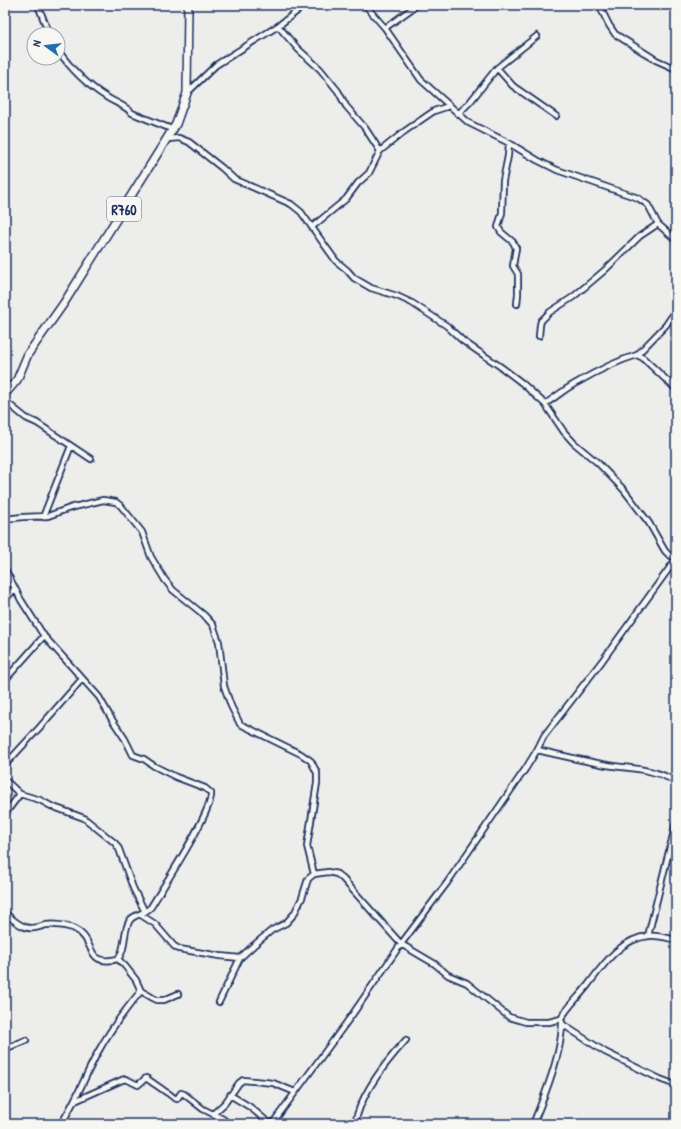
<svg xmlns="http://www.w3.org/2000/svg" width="681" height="1129" font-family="'Patrick Hand',sans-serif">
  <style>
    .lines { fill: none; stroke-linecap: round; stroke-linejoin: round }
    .street-casing { stroke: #1b2f5e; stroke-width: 8 }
    .primary-casing { stroke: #1b2f5e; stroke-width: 10 }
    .street { stroke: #f6f6f2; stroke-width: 4.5 }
    .primary { stroke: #f6f6f2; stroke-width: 7 }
    .labels { text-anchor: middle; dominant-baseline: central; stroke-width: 3; stroke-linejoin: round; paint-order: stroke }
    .shield { fill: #f6f6f2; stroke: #5d6b8a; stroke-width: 1 }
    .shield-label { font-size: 14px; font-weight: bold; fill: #1b2f5e }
  </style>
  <rect width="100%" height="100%" fill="#edeeec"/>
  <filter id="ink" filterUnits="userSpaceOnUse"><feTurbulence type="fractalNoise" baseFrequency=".025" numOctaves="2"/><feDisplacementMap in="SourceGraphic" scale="8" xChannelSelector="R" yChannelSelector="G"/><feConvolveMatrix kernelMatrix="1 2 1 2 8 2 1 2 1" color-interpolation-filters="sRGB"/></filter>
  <g filter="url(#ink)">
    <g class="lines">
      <!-- street casing -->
      <g class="street-casing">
        <path id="street" d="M38 5 49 34
          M365 5 385 28 421 80 469 123 509 143 537 160 557 170 638 198 648 205 658 224 676 240
          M599 5 609 25 615 34 656 60 676 69
          M278 26 298 49 320 69 338 91 346 106 365 128 380 151
          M385 28 417 5
          M58 50C72 71 87 85 108 98 116 103 126 106 132 113L174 130
          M497 68 513 86 556 116
          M187 93 216 65 278 26 305 5
          M458 114 470 102 497 68 537 36
          M168 139 179 138 189 142 222 168 234 179 291 204 301 212 336 261 347 270 354 278 371 288 397 296 412 303 447 326 463 341 501 367 522 383 545 404 564 432 574 443 598 463 624 490 649 523 665 551 669 555 676 558
          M509 143 508 156 503 181 502 213 498 227 501 232 513 242 516 248 513 266 518 274V294L517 304
          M312 227 346 199 358 183 369 173 380 151 405 131 434 111 449 106
          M539 336 540 325 541 321 550 312 573 297 605 270 640 236 658 224
          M637 355 666 325 676 310
          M5 401 26 418 37 423 91 459
          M545 404C556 397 566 388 578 382 597 371 617 361 637 355L643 358 676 389
          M43 517 71 446
          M5 519 23 517 48 516 70 508 103 500 116 502 121 506 142 532 151 557 165 580 173 590 204 615 213 625 219 642 224 686 231 706 240 724 301 754 311 761 317 773V783L307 846 314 874
          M5 569 21 600 44 636 99 697 111 718 125 739 133 755 144 759 154 766 176 777 205 788 211 793C213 811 163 887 151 907 145 914 135 914 130 920 122 932 127 948 118 959
          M5 600 15 588
          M5 680 44 636
          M537 750C560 755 584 761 607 765 631 769 654 768 676 782
          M5 765 40 727 82 679
          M5 780 20 794 40 800 51 806 84 818 115 843 119 849 133 888 145 912
          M5 814 20 794
          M5 913C11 918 17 924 25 927 32 930 39 927 46 925 55 924 64 925 73 928 98 940 83 967 118 959L125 966 136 980 141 991 153 998 157 1000H164L178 994
          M141 915 155 924 174 946 179 949 220 956 240 958
          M648 936 676 823
          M219 1002 240 958 254 945 272 930 286 923 294 914 302 898 308 879 314 874 328 872 337 874 343 879 401 944 435 964 448 975 467 983 509 1017 526 1022H549L561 1019C568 1006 579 997 588 985 603 965 621 938 649 936 658 935 667 938 676 940
          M562 1024 605 1052 660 1079 676 1085
          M5 1049 26 1040
          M230 1095 250 1107 270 1124
          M75 1101 122 1080 126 1079 138 1085 146 1078C153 1083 159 1087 166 1092 171 1094 172 1098 177 1099L181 1093 184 1094 203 1109 223 1119 229 1124
          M213 1114 225 1103 239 1083 243 1080 273 1083 295 1092
          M61 1124C76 1101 85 1076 98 1052 110 1030 125 1010 141 991
          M272 1124 352 1015 401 944 447 883 526 768 537 750 544 736 602 661 676 559
          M355 1124C360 1094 386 1062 406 1040
          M533 1124C545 1095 562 1053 562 1022"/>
      </g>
      <!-- primary casing -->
      <g class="primary-casing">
        <path id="primary" d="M5 394 17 380 28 354 64 303 176 124 187 93 188 5"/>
      </g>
      <!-- street -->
      <use href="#street" class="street"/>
      <!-- primary -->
      <use href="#primary" class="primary"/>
    </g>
  </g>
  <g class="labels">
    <!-- shield labels -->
    <rect class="shield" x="107" y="197" width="34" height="24" rx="3"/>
    <g class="shield-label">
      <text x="124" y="209">R760</text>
    </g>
  </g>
  <!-- margin -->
  <rect width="681" height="1129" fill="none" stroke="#f6f6f2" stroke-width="20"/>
  <rect x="10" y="10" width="661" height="1109" fill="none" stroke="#1b2f5e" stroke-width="1.5" filter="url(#ink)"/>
  <!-- north arrow -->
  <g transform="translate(46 46) rotate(285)"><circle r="19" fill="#f6f6f2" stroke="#9ea6b7"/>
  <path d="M0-3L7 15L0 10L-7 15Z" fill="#1f6fb2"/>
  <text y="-6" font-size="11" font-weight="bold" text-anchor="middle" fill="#1b2f5e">N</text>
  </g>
</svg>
